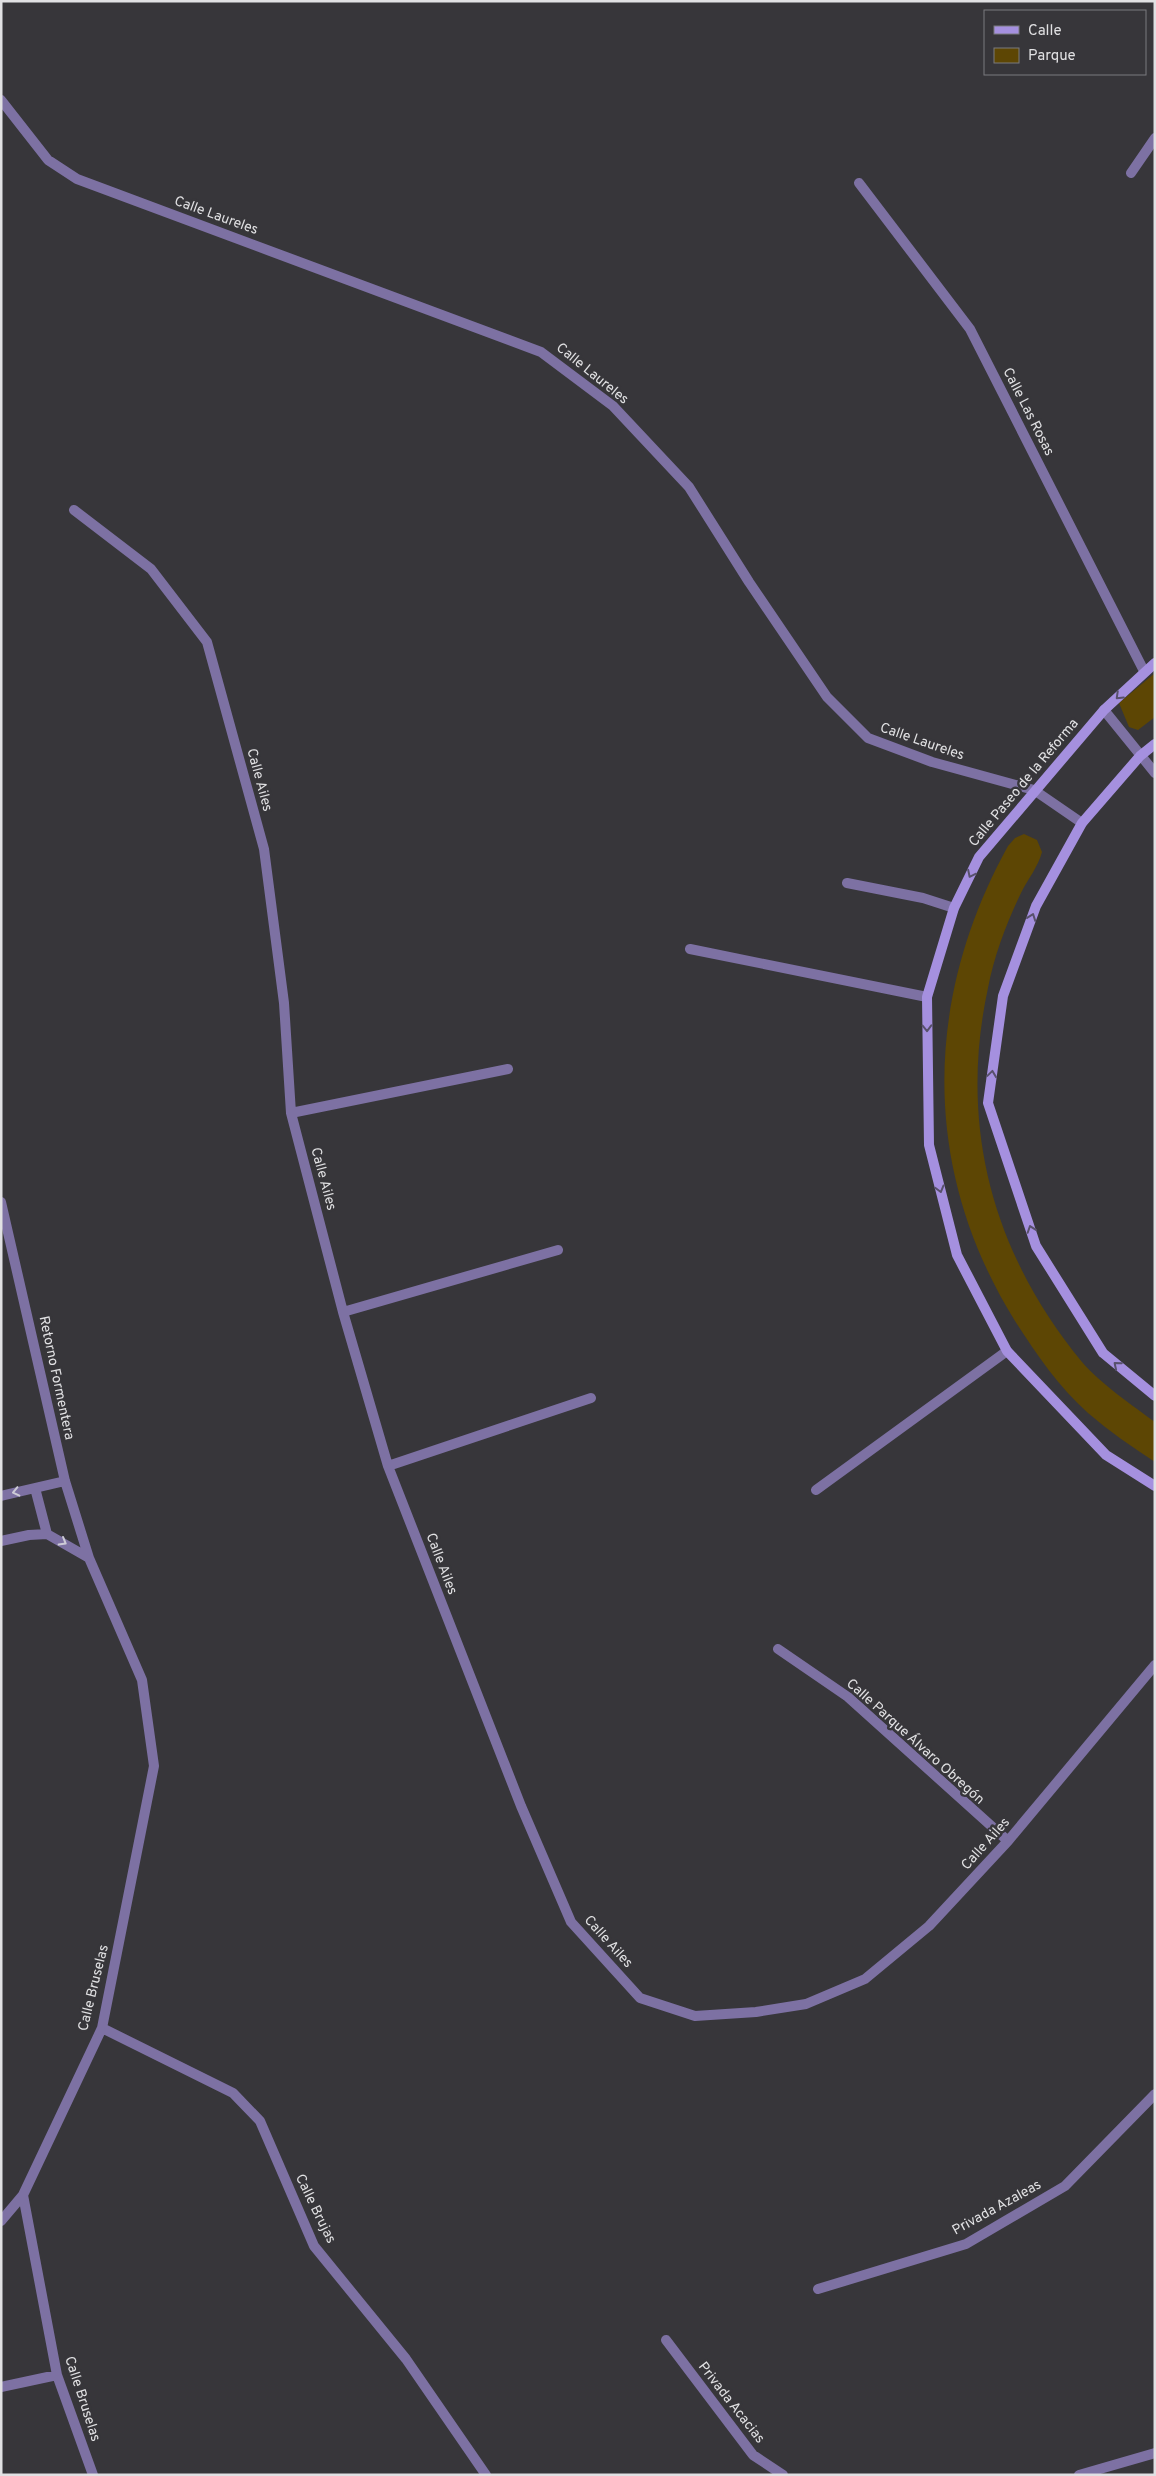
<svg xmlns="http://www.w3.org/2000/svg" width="1156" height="2476" font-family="Overpass,sans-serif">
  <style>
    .green { fill: #5d4604 }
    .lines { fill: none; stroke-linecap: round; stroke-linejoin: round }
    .minor { stroke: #7d71a3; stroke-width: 10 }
    .secondary { stroke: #a590df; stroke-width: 10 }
    .oneway { stroke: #58516c }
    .oneway2 { stroke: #cdcbd6 }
    .labels { text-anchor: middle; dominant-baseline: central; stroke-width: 5; stroke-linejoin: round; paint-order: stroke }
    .street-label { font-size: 14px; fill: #e1e1e3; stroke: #37363a }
  </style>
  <rect width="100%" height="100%" fill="#37363a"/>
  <!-- green -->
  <path class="green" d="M1155 673V717L1138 730 1129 727 1119 703Z
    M1024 834 1037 840 1042 852C1038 867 1028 879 1021 893 1007 922 994 956 988 988 958 1126 993 1254 1082 1362 1100 1383 1133 1406 1155 1422V1462C1132 1447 1109 1431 1088 1413 1058 1386 1036 1354 1015 1321 921 1170 923 1000 1008 846L1015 838Z"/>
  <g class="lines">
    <!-- minor -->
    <path class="minor" d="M1 100 48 160 77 179 541 352 613 406 689 487 749 582 827 697 868 738 932 762 1034 790 1082 823
      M1131 173 1155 138
      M859 183 970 329 1144 671
      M74 510 151 569 207 642 264 849 284 1003 291 1113 343 1312 388 1466 521 1806 571 1922 640 1998 695 2016 756 2012 806 2004 865 1979 929 1926 1008 1841 1155 1665
      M1104 710 1155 773
      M847 883 923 898 954 908
      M690 949 927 997
      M291 1113 508 1069
      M1 1202 65 1481 89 1558 142 1680 154 1766 102 2028 23 2195 57 2375 93 2475
      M343 1312 558 1250
      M388 1466 591 1398
      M35 1488 47 1534
      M816 1490 1007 1351
      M1 1496 65 1481
      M1 1541 29 1535 47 1534 89 1558
      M778 1649 848 1697 1008 1841
      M102 2028 233 2093 260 2121 314 2246 406 2359 486 2475
      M1 2221 23 2195
      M818 2289 966 2244 1065 2186 1155 2094
      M666 2340 753 2455 783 2475
      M1 2387 57 2375
      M1079 2475 1155 2453"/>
    <!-- secondary -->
    <path class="secondary" d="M1155 663 1104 710 979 857 954 908 927 997 929 1145 957 1255 1007 1351 1106 1455 1155 1486
      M1155 744 1140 756 1082 823 1036 906 1003 996 988 1103 1036 1246 1103 1353 1155 1396"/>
  </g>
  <!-- one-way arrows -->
  <defs><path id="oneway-chevron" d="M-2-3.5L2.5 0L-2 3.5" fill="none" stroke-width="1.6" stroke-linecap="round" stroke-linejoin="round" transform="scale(1.25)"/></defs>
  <g class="oneway">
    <use href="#oneway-chevron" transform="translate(1119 696) rotate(136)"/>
    <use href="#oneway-chevron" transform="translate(971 874) rotate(116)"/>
    <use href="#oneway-chevron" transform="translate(1032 917) rotate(-70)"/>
    <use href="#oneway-chevron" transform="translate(927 1028) rotate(89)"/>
    <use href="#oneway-chevron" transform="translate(992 1074) rotate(-82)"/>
    <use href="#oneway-chevron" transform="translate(940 1189) rotate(75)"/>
    <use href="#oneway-chevron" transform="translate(1031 1229) rotate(-109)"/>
    <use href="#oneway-chevron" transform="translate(1117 1365) rotate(-140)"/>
  </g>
  <g class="oneway2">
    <use href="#oneway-chevron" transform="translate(16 1492) rotate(167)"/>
    <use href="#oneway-chevron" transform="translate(63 1542) rotate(30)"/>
  </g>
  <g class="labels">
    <!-- street labels -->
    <g class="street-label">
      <text transform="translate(216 216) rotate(20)">Calle Laureles</text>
      <text transform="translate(592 374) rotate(39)">Calle Laureles</text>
      <text transform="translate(1028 412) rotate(63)">Calle Las Rosas</text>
      <text transform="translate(922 742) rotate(19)">Calle Laureles</text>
      <text transform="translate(259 780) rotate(75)">Calle Ailes</text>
      <text transform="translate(1024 783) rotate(-50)">Calle Paseo de la Reforma</text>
      <text transform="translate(323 1179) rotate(75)">Calle Ailes</text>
      <text transform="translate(56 1378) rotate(78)">Retorno Formentera</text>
      <text transform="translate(441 1564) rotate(69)">Calle Ailes</text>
      <text transform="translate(915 1742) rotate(42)">Calle Parque Álvaro Obregón</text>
      <text transform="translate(986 1844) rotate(-48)">Calle Ailes</text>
      <text transform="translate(608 1942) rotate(48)">Calle Ailes</text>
      <text transform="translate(94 1988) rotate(-76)">Calle Bruselas</text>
      <text transform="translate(997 2208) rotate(-29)">Privada Azaleas</text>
      <text transform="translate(315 2209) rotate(64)">Calle Brujas</text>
      <text transform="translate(82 2399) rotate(72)">Calle Bruselas</text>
      <text transform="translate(731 2403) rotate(52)">Privada Acacias</text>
    </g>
  </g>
  <!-- border -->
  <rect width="1156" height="2476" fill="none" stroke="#e1e1e3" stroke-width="5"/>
  <!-- legend -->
  <rect x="984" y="10" width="162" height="65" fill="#37363a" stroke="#7b7a7e"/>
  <rect x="994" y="26" width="25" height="8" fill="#a590df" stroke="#7b7a7e"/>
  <text x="1028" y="35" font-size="15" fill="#e1e1e3">Calle</text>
  <rect x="994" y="48" width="25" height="15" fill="#5d4604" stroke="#7b7a7e"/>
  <text x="1028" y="60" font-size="15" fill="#e1e1e3">Parque</text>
</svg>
